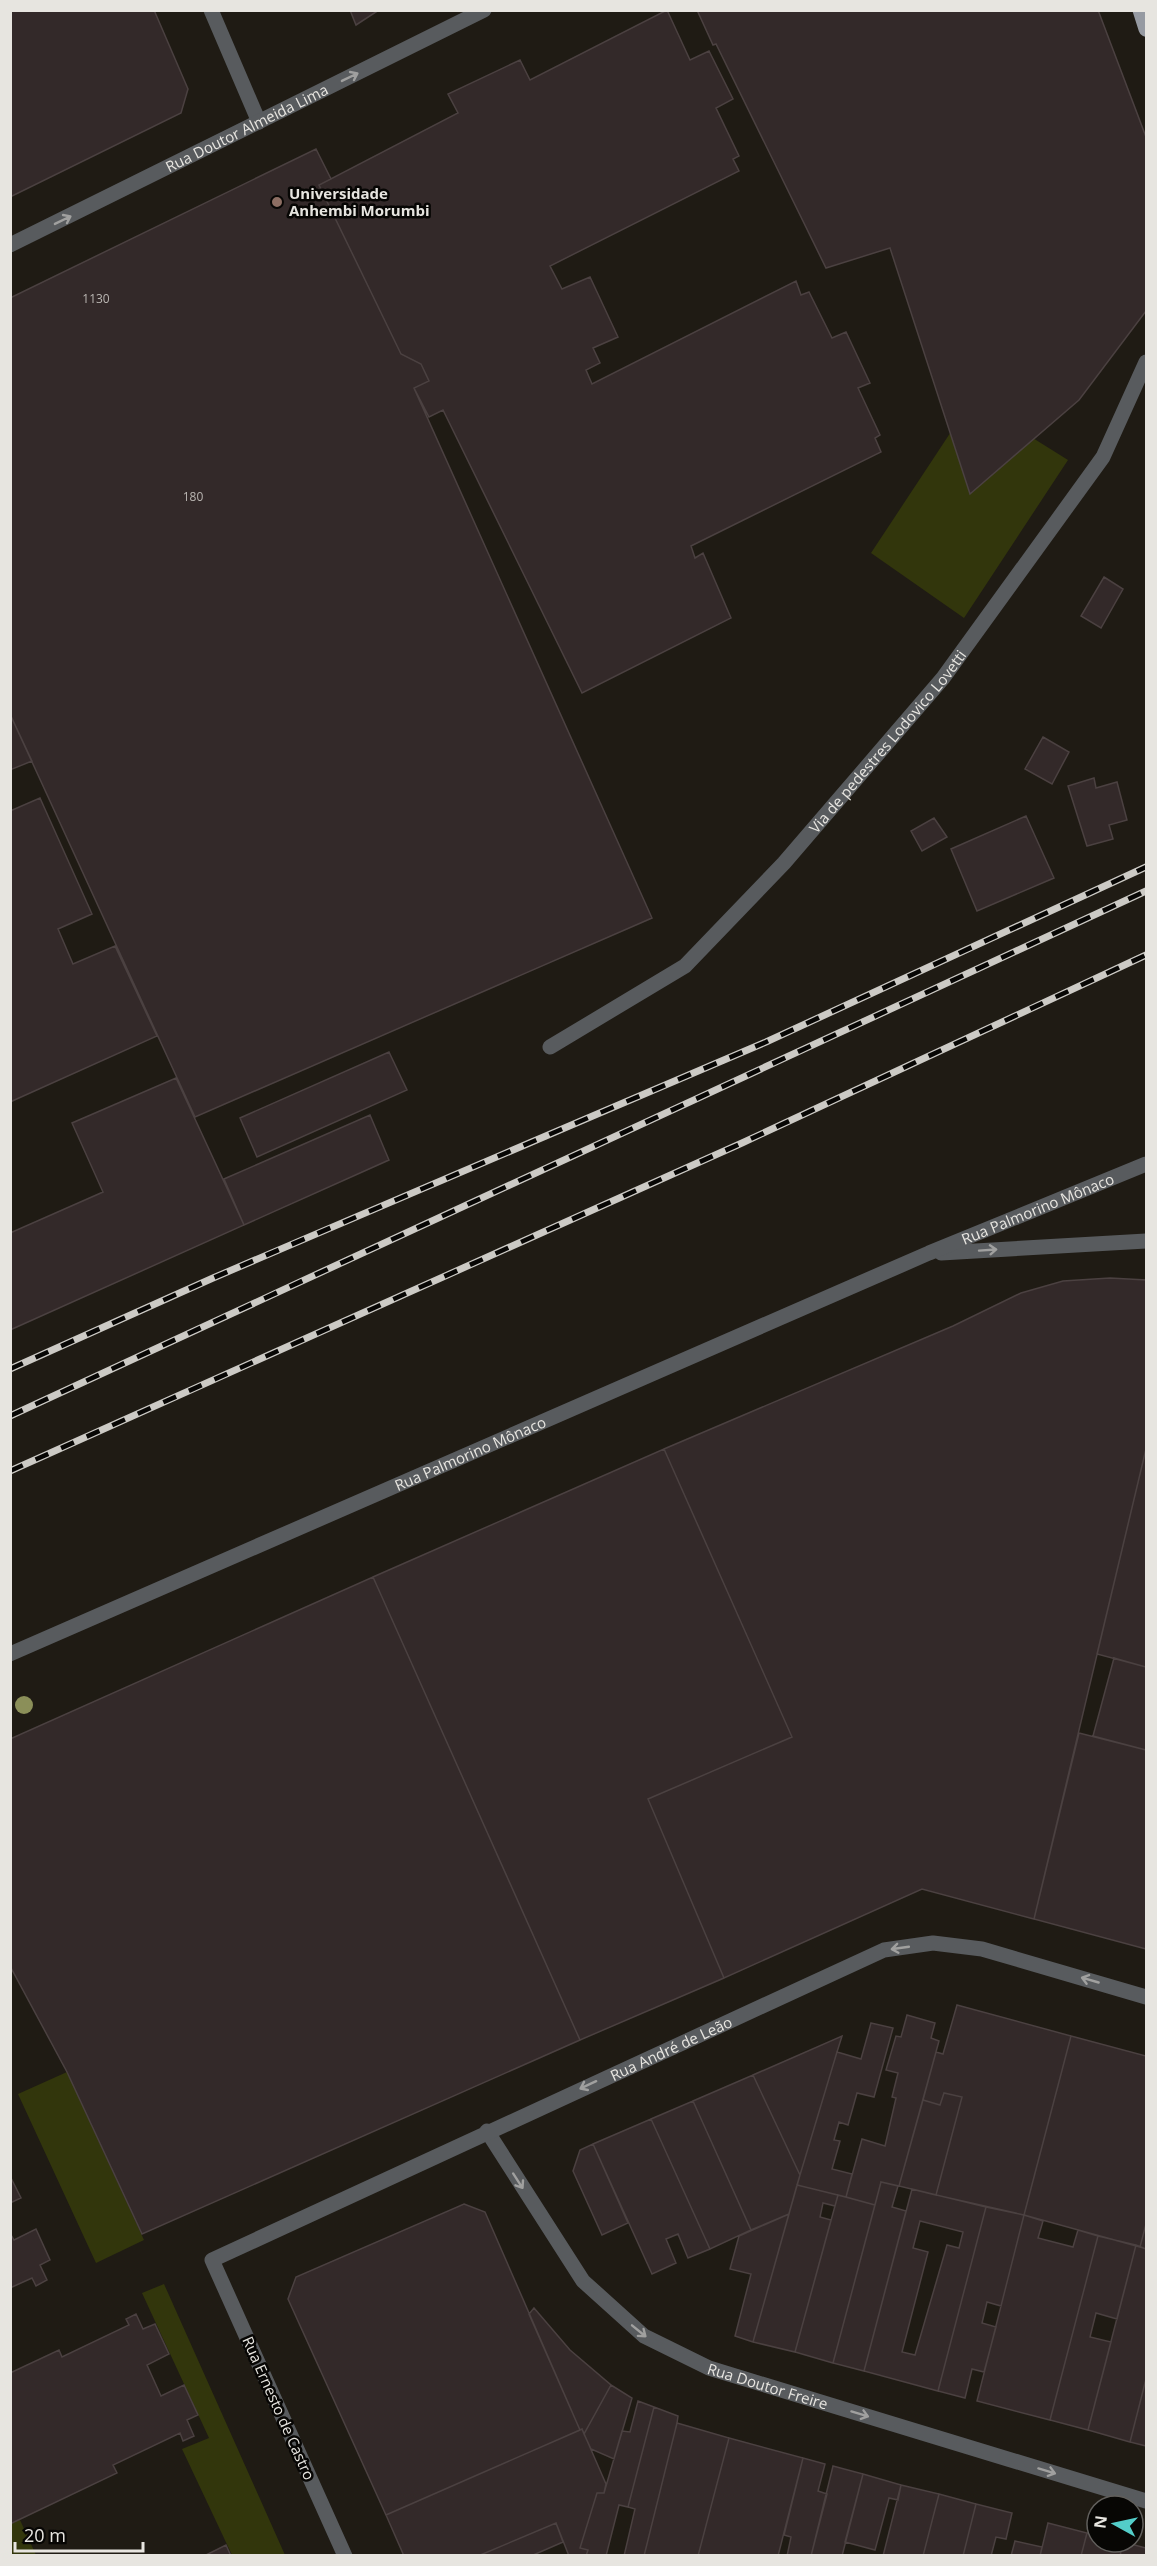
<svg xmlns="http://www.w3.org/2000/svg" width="1157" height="2566" font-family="'Open Sans',sans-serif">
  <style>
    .green { fill: #32360c }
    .building { fill: #332929; stroke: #4b4141; stroke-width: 1.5; fill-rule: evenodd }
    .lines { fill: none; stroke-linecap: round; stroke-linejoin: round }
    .minor { stroke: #585b5e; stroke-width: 15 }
    .major { stroke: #969aa2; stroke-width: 15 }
    .rail-casing { stroke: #cccac5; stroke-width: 7 }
    .rail { stroke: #070604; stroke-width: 4.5; stroke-dasharray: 14; stroke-linecap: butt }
    .tree { fill: #8b8f59 }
    .oneway { stroke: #a0a09f }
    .education-dot { fill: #8d6e63; stroke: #070604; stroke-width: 2 }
    .labels { text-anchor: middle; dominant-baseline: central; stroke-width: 5; stroke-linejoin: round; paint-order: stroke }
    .number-label { font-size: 12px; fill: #bab6b2 }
    .street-label { font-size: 15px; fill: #e7e5e0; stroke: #070604 }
    .poi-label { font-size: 15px; font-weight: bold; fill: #e7e5e0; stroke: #070604; text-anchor: start }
  </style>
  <rect width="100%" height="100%" fill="#1f1b14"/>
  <!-- green -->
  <path class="green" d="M972 400 1068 460 964 618 871 553Z
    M67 2072 144 2240 96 2263 18 2094Z
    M164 2284 285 2555H232L182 2449 209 2438 142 2293Z
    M20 2520 36 2555H11V2524Z"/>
  <!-- building -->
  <path class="building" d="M10 10H154L188 89 181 113 10 197Z
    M350 10H379L356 25Z
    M667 10 690 60 709 51 733 99 716 108 739 156 733 159 739 171 550 266 562 289 590 277 618 337 593 348 600 363 586 370 592 384 796 281 801 295 809 292 832 338 846 332 870 383 858 388 880 435 875 438 881 452 691 546 695 558 703 553 731 618 582 693 443 410 429 417 414 388 429 381 421 364 401 354 319 185 458 113 448 94 520 60 530 80Z
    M697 10H1098L1146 137V311L1079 400 970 494 890 248 826 268 716 44 713 45Z
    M316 149 331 179 319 185 401 354 421 364 429 381 414 388 652 918 195 1117 10 714V298Z
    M1104 577 1123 589 1101 628 1081 616Z
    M10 714 32 761 10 770Z
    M1043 737 1069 752 1052 784 1025 769Z
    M1094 778 1096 788 1117 782 1127 820 1109 825 1113 839 1087 846 1068 786Z
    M40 798 92 914 58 929 73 964 115 946 157 1036 10 1102V811Z
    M1026 816 1054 878 977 911 951 849Z
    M934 818 947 837 922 851 911 831Z
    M389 1052 407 1090 257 1157 240 1118Z
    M176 1078 244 1225 10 1330V1233L103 1192 72 1123Z
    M370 1115 389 1160 244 1225 224 1179Z
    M1110 1278 1146 1280V1449L1034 1919 922 1889 724 1978 648 1799 792 1737 664 1449 953 1326 1021 1293 1063 1281Z
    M664 1449 792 1737 648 1799 724 1978 580 2040 373 1577Z
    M1146 1449V1667L1097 1654Z
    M373 1577 580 2040 142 2234 67 2072 10 1966V1739Z
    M1114 1658 1146 1667V1750L1093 1736Z
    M1079 1733 1146 1750V1949L1034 1919Z
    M957 2005 1071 2036 1024 2215 936 2195 962 2097 944 2093 940 2105 923 2100 936 2052 943 2054Z
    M907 2015 935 2023 931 2038 939 2041 899 2186 881 2182 875 2205 846 2197 862 2139 885 2146 896 2098 892 2097 898 2073 886 2070 896 2036 901 2037Z
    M871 2023 893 2028 874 2097 857 2093 848 2125 839 2122 834 2140 840 2141 832 2169 852 2174 846 2197 797 2185 837 2052 861 2059Z
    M842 2036 837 2052 800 2175 753 2075Z
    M1071 2036 1146 2056V2224L1140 2247 1024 2215Z
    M753 2075 800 2175 789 2214 751 2230 693 2101Z
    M944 2093 962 2097 936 2195 899 2186 923 2100 940 2105Z
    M693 2101 751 2230 710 2249 651 2119Z
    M651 2119 710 2249 688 2258 678 2234 666 2239 676 2263 652 2274 593 2144Z
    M593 2144 628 2223 602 2235 573 2171 580 2150Z
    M10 2176 21 2198 10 2203Z
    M881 2182 898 2186 892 2207 906 2211 864 2371 833 2363Z
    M797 2185 838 2195 835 2206 823 2203 820 2217 831 2220 795 2352 753 2342Z
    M912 2189 986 2207 938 2391 864 2371ZM920 2221 963 2232 959 2248 947 2245 915 2355 902 2352 928 2252 913 2248Z
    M838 2195 875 2205 833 2363 795 2352Z
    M464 2204 485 2212 580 2430 386 2515 288 2299 296 2277Z
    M986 2207 1024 2215 1001 2306 987 2302 982 2323 996 2327 984 2372 972 2369 965 2398 938 2391Z
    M789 2214 753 2342 735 2336 751 2274 730 2269 739 2236Z
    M1024 2215 1043 2221 1038 2238 1073 2247 1078 2230 1098 2236 1050 2420 977 2401Z
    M1146 2224V2249L1140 2247Z
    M36 2229 50 2260 40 2265 47 2280 36 2286 32 2278 10 2288V2233L14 2240Z
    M1098 2236 1136 2245 1117 2319 1096 2313 1090 2337 1111 2342 1088 2430 1050 2420Z
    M1136 2245 1146 2249V2379L1130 2442 1088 2430Z
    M534 2308 570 2350 611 2385 584 2434 582 2429 580 2430 529 2314Z
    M136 2314 143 2329 155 2324 169 2354 147 2365 161 2396 184 2385 198 2415 187 2420 194 2436 183 2441 180 2433 113 2465 117 2473 10 2524V2373L59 2350 62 2357 129 2325 126 2319Z
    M1146 2379V2446L1130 2442Z
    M611 2385 632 2398 614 2459 591 2449 584 2434Z
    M638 2401 654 2407 628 2507 619 2505 606 2556H586L588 2550 580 2548 597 2493H604L622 2431 630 2432Z
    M654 2407 678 2416 677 2423 644 2556H624L635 2509 628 2507Z
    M677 2423 729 2438 698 2556H644Z
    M582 2429 606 2484 604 2493H597L580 2548 588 2550 586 2556H569L556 2523 478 2556H404L386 2515Z
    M729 2438 803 2458 778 2556H698Z
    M803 2458 825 2464 818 2491 827 2494 811 2556H787L791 2537 784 2535Z
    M833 2466 863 2474 842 2556H811Z
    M863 2474 901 2485 898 2500 889 2498 875 2550 845 2542Z
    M901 2485 939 2494 923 2556H883Z
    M939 2494 976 2504 963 2556H923Z
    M976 2504 1012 2513 1006 2539 996 2537 991 2556H963Z
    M556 2523 563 2542 531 2556H478Z
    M1048 2523 1087 2533 1081 2556H1040Z
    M1087 2533 1097 2535V2542H1123L1120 2556H1081Z
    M1015 2541 1042 2547 1040 2556H1011Z
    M1123 2542 1146 2548V2556H1120Z
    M226 2545 231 2556H204Z"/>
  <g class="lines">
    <!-- minor -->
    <g class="minor">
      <path d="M211 10 259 122"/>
      <path id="s1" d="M10 245 484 10"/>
      <path id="s2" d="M550 1047 685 966 784 863 943 678 1103 457 1146 362"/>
      <path d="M941 1253 1146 1241"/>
      <path id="s3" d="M10 1654 929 1253 1146 1164"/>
      <path id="s4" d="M487 2131 583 2281 644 2336 709 2368 1146 2501"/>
      <path id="s5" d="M345 2556 212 2260 884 1950 933 1943 982 1949 1146 1997"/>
    </g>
    <!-- major -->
    <path class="major" d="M1140 10 1146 29"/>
    <!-- rail casing -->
    <g class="rail-casing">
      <path id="rail" d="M10 1369 213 1278 766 1042 1146 867
        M10 1416 1146 891
        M10 1471 742 1143 1146 955"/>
    </g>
    <!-- rail -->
    <use href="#rail" class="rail"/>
  </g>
  <!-- trees -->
  <circle class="tree" cx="24" cy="1705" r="9"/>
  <!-- one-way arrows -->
  <defs><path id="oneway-shaft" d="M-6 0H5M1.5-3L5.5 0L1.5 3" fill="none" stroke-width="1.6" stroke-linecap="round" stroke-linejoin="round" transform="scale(1.5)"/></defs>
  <g class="oneway">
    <use href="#oneway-shaft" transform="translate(350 77) rotate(-26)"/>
    <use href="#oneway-shaft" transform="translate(63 220) rotate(-26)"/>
    <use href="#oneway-shaft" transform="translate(988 1250) rotate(-4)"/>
    <use href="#oneway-shaft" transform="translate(900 1948) rotate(172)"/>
    <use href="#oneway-shaft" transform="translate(1090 1980) rotate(-164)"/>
    <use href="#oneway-shaft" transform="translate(588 2085) rotate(155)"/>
    <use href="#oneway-shaft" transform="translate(518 2181) rotate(57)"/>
    <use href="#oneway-shaft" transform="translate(639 2331) rotate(39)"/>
    <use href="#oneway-shaft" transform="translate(860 2414) rotate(17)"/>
    <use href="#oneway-shaft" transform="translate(1047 2471) rotate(17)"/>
  </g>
  <!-- markers -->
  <circle class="education-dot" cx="277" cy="202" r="6"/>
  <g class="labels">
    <!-- number labels -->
    <g class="number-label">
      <text x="96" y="298">1130</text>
      <text x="193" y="496">180</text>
    </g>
    <!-- street labels -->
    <g class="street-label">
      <text stroke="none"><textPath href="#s1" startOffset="264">Rua Doutor Almeida Lima</textPath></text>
      <text stroke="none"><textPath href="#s2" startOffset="460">Via de pedestres Lodovico Lovetti</textPath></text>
      <text stroke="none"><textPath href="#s3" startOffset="1120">Rua Palmorino Mônaco</textPath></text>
      <text stroke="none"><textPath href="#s3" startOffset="502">Rua Palmorino Mônaco</textPath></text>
      <text stroke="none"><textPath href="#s5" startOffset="830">Rua André de Leão</textPath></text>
      <text stroke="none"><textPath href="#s4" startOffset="394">Rua Doutor Freire</textPath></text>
      <text transform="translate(279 2408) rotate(66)">Rua Ernesto de Castro</text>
    </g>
    <!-- poi labels -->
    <g class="poi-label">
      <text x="289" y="193">Universidade<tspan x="289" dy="17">Anhembi Morumbi</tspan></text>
    </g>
  </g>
  <!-- border -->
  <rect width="1157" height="2566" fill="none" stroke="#e7e5e0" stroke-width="24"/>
  <!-- north arrow -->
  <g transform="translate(1115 2524) rotate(278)"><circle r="28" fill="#070604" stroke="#615f5c" stroke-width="1.5"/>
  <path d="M0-4.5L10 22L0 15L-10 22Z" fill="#53cdc9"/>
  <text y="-9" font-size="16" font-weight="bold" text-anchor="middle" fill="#e7e5e0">N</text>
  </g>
  <!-- scale -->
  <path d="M15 2542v9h128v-9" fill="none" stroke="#e7e5e0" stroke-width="3"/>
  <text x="24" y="2542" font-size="18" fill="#e7e5e0" stroke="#070604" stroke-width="4.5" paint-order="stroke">20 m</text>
</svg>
